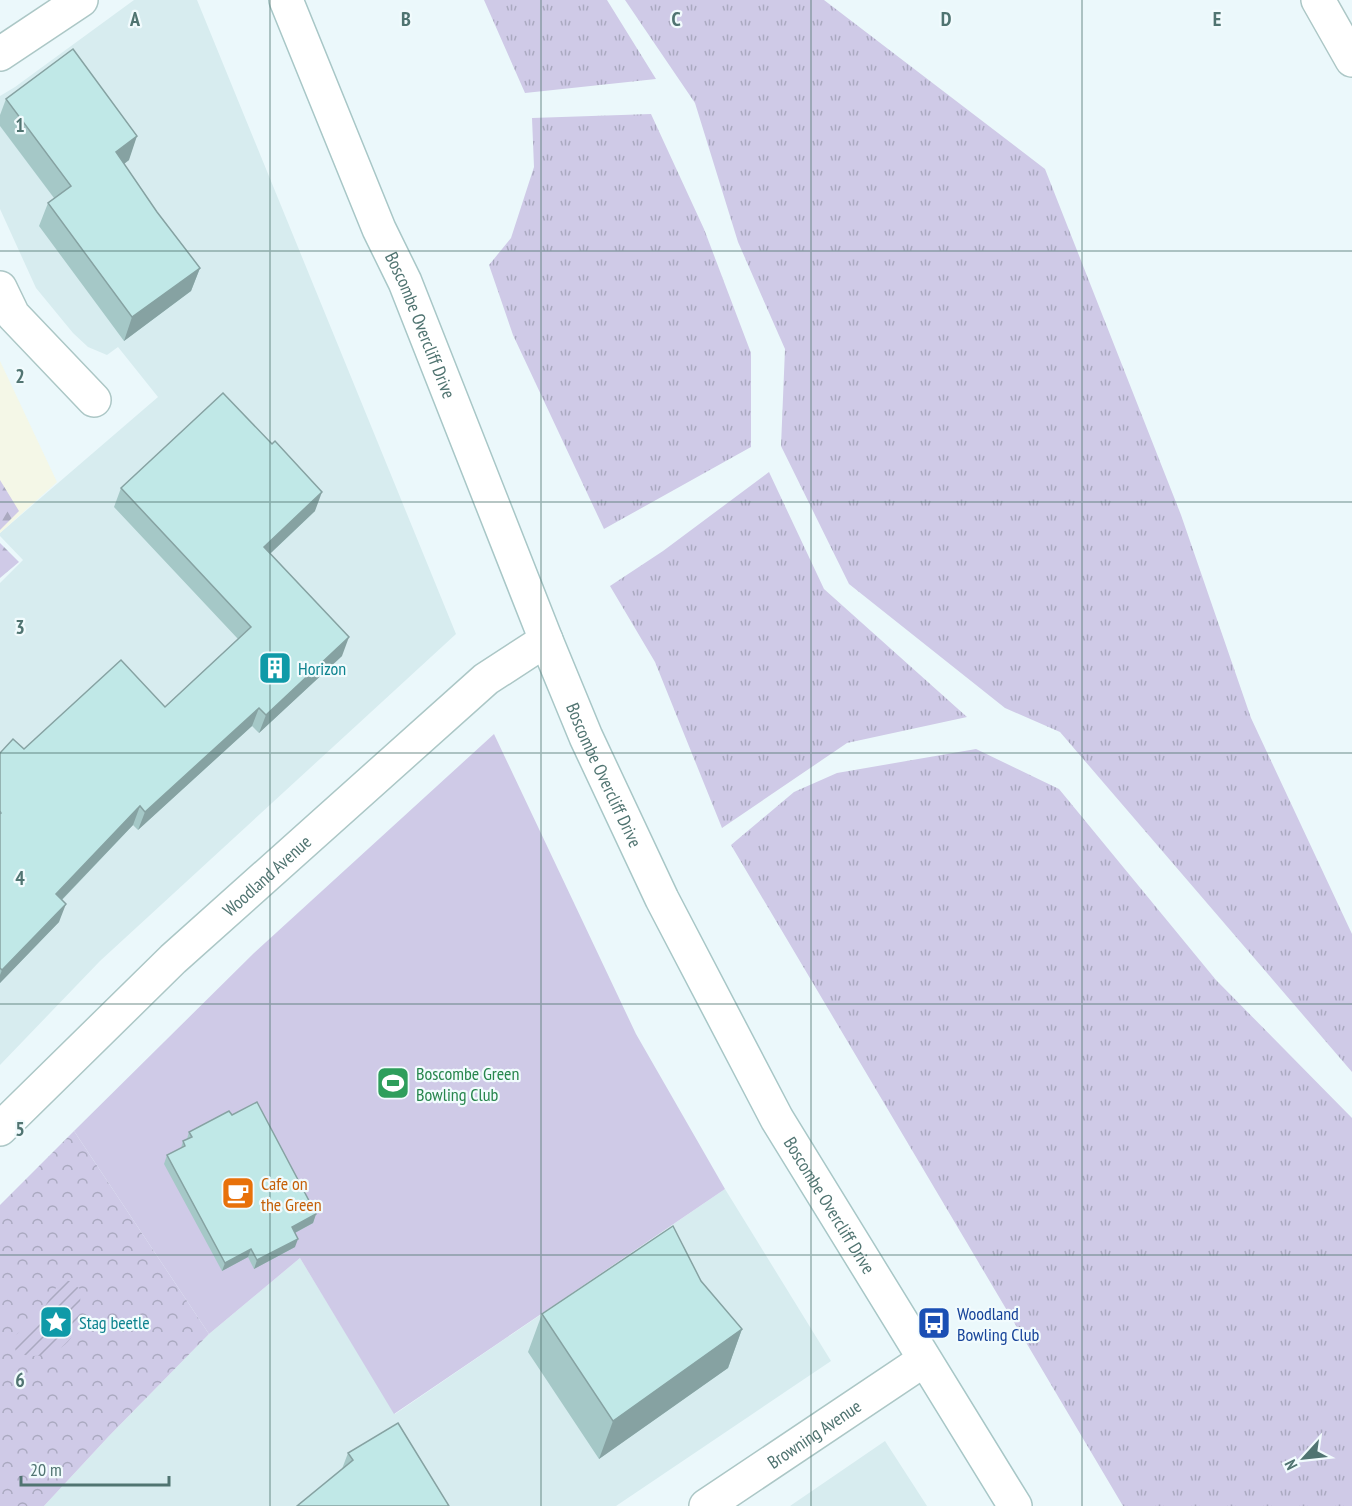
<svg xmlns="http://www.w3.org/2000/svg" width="1352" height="1506" font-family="'PT Sans Narrow',sans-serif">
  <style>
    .residential { fill: #d7ecef }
    .education { fill: #f4f7e7 }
    .grass { fill: url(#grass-tufts) }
    .forest { fill: url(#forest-firs) }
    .park { fill: url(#park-crowns) }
    .garden { fill: url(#garden-furrows) }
    .pitch { fill: #cfcae7 }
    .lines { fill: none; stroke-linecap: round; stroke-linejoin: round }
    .street-casing { stroke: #acc7c6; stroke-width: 36 }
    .secondary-casing { stroke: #a8c7c7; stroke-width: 36 }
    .street { stroke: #fff; stroke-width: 33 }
    .secondary { stroke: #fff; stroke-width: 33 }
    .wall { fill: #a5c8c7 }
    .shaded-wall { fill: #86a2a2 }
    .building { fill: #c0e8e7; stroke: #86a2a2; stroke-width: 1.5 }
    .grid { fill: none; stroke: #507471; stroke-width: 1.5; stroke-opacity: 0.55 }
    .labels { text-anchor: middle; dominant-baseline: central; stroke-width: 4.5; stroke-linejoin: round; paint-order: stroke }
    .street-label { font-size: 18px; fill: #507471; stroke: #f1fbfd }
    .culture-label { font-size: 18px; fill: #0d838f; stroke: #f1fbfd; text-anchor: start }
    .leisure-label { font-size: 18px; fill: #27864d; stroke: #f1fbfd; text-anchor: start }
    .food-label { font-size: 18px; fill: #c56008; stroke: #f1fbfd; text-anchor: start }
    .transit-label { font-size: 18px; fill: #164399; stroke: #f1fbfd; text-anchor: start }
    .grid-label { font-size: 20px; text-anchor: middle; font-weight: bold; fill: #507471; stroke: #f1fbfd; stroke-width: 4.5; stroke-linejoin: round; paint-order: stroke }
  </style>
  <defs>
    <pattern id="grass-tufts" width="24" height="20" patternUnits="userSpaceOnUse" patternTransform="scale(1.5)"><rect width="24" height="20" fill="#cfcae7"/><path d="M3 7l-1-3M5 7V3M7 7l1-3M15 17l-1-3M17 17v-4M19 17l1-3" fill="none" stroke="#aaa9c0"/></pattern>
    <pattern id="forest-firs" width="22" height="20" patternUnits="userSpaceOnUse" patternTransform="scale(1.5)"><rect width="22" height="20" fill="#cfcae7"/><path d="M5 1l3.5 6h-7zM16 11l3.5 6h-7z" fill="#aaa9c0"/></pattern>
    <pattern id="park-crowns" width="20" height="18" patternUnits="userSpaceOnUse" patternTransform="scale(1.5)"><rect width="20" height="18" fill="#cfcae7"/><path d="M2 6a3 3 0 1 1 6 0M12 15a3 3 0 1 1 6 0" fill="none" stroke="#aaa9c0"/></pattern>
    <pattern id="garden-furrows" width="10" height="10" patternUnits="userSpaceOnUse" patternTransform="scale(1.5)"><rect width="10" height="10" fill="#cfcae7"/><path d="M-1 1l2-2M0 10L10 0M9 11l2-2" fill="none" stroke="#aaa9c0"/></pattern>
  </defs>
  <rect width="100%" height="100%" fill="#ebf8fb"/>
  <!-- residential -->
  <path class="residential" d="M134 0H197L456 634 100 961 0 1065V583L23 560 0 536V533L158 397 118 347 107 355 88 347 73 333 36 288 0 209V96L15 87Z
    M725 1189 831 1361 616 1506H44L109 1436 209 1334 300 1258 395 1414Z
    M885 1441 927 1506H790Z"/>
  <!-- education -->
  <path class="education" d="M0 361 57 482 0 533Z"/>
  <!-- grass -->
  <path class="grass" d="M484 0H607L656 79 525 93Z
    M625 0H824L1045 169 1181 515 1251 718 1352 934V1072L1060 732 1005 708 849 584 781 446 785 349 738 242 695 103Z
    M651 114 704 229 751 353V447L604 529 513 335 489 265 511 238 534 167 532 118Z
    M769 472 824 589 967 717 847 743 722 828 655 662 610 586 663 551Z
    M976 749 1059 789 1216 980 1352 1118V1506H1123L731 845 794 792 837 773Z"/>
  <!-- forest -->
  <path class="forest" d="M0 480 19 511 0 530Z
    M0 543 19 562 0 578Z"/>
  <!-- park -->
  <path class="park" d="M74 1131 209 1334 109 1436 44 1506H0V1205Z"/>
  <!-- garden -->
  <path class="garden" d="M60 1281H70L80 1289C81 1307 80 1335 62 1347 58 1349 53 1351 49 1353 37 1357 28 1357 16 1352L14 1344 17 1334 38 1318Z"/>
  <!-- pitch -->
  <path class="pitch" d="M494 734 636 1034 725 1189 394 1414 300 1258 209 1334 74 1131 254 953Z"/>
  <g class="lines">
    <!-- street casing -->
    <g class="street-casing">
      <g id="street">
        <path d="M1318 0 1352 60"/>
        <path d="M0 54 81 0"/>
        <path d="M0 288 13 315 94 400"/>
        <path id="s1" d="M0 1129 173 959 486 679 546 640"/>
        <path id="s2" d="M706 1506 924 1360"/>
      </g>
    </g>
    <!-- secondary casing -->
    <g class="secondary-casing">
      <g id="secondary">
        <path id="s3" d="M286 0 379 229 405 282 546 640 586 737 662 899 777 1119 1015 1506"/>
      </g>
    </g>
    <!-- street -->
    <use href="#street" class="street"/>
    <!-- secondary -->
    <use href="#secondary" class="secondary"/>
  </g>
  <!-- wall -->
  <path class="wall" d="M6 99 129 160 124 164 157 212 200 268 191 291 124 341 39 226 48 203 54 198 0 126V115Z
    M121 488 315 511 270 554 342 656 259 733 252 726 138 830 133 825 62 900 59 922 0 983V753L24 749 165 707 238 639 114 507Z
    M189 1132 316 1214 313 1223 295 1233V1247L254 1269 248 1257 222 1271 164 1164 167 1155 181 1148 183 1141 187 1139Z
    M701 1281 742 1329 728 1368 599 1459 528 1352 542 1314Z
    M348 1453 449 1506 342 1469Z"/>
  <!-- shaded-wall -->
  <path class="shaded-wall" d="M137 136 129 160 108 176 116 152Z
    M200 268 191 291 124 341 132 317Z
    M322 492 315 511 257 566 264 547Z
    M349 637 342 656 259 733 266 715Z
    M259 708 252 726 138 830 145 812Z
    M140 806 133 825 49 913 56 894Z
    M66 904 59 922 0 983V975L2 970Z
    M316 1214 313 1223 289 1236 292 1227Z
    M298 1239 295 1247 254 1269 257 1260Z
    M251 1249 248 1257 222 1271 225 1263Z
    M742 1329 728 1368 599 1459 613 1421Z"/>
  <!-- building -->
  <path class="building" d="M73 49 137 136 116 152 157 212 200 268 132 317 48 203 71 186 6 99Z
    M223 393 272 444 275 441 322 492 264 547 349 637 266 715 259 708 145 812 140 806 56 894 66 904 2 970 0 968V814L1 813 0 811V753L13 739 24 749 121 660 165 707 251 627 121 488Z
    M257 1102 316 1214 292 1227 298 1239 257 1260 251 1249 225 1263 167 1155 185 1146 183 1141 192 1137 189 1132 229 1111 232 1115Z
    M673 1226 701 1281 742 1329 613 1421 542 1314Z
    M398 1423 449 1506H297L353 1460 348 1453Z"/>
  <!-- grid -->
  <path class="grid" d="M270 0V1506M541 0V1506M811 0V1506M1082 0V1506M0 251H1352M0 502H1352M0 753H1352M0 1004H1352M0 1255H1352"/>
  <!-- icons -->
  <defs>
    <g id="building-square" transform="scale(1.725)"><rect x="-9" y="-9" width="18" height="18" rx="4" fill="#0f9aa8" stroke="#f1fbfd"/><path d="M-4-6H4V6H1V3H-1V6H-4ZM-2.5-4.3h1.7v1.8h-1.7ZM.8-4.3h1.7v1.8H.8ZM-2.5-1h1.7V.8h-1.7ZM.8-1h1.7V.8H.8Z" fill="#fff"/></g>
    <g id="stadium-square" transform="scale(1.725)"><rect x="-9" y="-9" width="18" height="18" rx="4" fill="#2e9e5b" stroke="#f1fbfd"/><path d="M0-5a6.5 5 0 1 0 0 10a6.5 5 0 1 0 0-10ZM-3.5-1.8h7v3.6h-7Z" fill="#fff"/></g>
    <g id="cafe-square" transform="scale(1.725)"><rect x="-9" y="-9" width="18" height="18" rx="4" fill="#e8710a" stroke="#f1fbfd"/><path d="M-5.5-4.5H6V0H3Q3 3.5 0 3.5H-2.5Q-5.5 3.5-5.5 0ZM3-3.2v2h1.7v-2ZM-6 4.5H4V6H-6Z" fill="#fff"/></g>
    <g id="sight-square" transform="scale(1.725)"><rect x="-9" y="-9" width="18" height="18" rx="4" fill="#0f9aa8" stroke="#f1fbfd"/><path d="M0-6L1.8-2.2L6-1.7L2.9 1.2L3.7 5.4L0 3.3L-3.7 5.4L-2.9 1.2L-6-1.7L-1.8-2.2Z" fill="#fff"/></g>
    <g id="bus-square" transform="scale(1.725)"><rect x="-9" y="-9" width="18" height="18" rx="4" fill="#1a4fb4" stroke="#f1fbfd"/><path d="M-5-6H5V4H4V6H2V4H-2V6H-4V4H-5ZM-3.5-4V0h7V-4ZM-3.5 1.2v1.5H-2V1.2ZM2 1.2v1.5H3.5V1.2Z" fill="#fff"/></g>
  </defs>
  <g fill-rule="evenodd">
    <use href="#building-square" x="275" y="668"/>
    <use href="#stadium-square" x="393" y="1083"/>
    <use href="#cafe-square" x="238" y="1193"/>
    <use href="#sight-square" x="56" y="1322"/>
    <use href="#bus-square" x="934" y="1323"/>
  </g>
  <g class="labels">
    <!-- street labels -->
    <g class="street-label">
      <text stroke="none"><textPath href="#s3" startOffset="352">Boscombe Overcliff Drive</textPath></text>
      <text stroke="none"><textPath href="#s3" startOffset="838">Boscombe Overcliff Drive</textPath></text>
      <text stroke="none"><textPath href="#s1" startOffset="368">Woodland Avenue</textPath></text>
      <text stroke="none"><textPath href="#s3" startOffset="1324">Boscombe Overcliff Drive</textPath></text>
      <text stroke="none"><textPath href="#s2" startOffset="130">Browning Avenue</textPath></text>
    </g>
    <!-- culture labels -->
    <g class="culture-label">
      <text x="298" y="668">Horizon</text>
      <text x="79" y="1322">Stag beetle</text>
    </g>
    <!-- leisure labels -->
    <g class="leisure-label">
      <text x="416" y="1073">Boscombe Green<tspan x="416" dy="21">Bowling Club</tspan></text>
    </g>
    <!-- food labels -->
    <g class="food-label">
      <text x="261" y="1183">Cafe on<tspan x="261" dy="21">the Green</tspan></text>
    </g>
    <!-- transit labels -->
    <g class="transit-label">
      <text x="957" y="1313">Woodland<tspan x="957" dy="21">Bowling Club</tspan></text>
    </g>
  </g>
  <g class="grid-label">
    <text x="135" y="26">A</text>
    <text x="406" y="26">B</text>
    <text x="676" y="26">C</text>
    <text x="946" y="26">D</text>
    <text x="1217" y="26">E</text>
    <text x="20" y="132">1</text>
    <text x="20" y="383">2</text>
    <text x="20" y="634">3</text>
    <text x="20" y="885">4</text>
    <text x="20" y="1136">5</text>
    <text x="20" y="1387">6</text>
  </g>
  <!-- north arrow -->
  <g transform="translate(1304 1458) rotate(243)" stroke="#f1fbfd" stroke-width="4.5" paint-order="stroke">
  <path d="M0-4.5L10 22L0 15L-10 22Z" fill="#507471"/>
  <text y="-9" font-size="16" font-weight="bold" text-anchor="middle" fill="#507471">N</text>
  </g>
  <!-- scale -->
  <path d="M21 1476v9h148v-9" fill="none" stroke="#507471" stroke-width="3"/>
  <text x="30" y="1476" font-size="18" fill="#507471" stroke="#f1fbfd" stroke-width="4.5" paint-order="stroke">20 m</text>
</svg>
